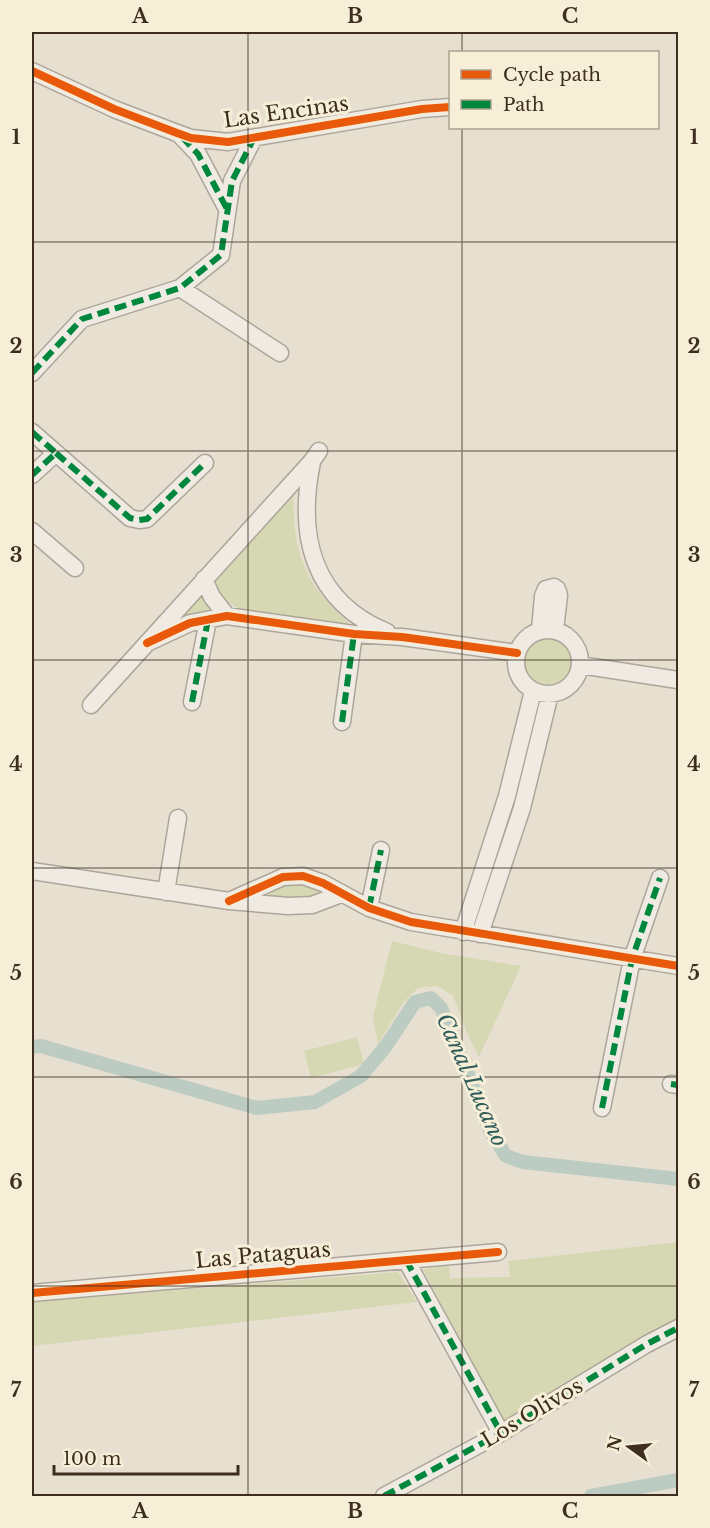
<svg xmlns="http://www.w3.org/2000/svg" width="710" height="1528" font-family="'Libre Baskerville',serif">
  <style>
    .green { fill: #d6d7b3 }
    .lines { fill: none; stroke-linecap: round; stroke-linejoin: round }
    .canal { stroke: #bcccc2; stroke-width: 14 }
    .minor-casing { stroke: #ada599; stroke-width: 19 }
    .minor { stroke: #efebe3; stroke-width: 16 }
    .quiet { stroke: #00873e; stroke-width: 6; stroke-dasharray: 12 6; stroke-linecap: butt }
    .cycleway-casing { stroke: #f7eed8; stroke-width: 11 }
    .cycleway { stroke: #e8590c; stroke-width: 8 }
    .grid { fill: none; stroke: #3d2e20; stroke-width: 1.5; stroke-opacity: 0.55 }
    .labels { text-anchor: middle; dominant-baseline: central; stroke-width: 6; stroke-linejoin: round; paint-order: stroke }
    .street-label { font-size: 21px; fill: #3d2e20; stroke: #f7eed8 }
    .water-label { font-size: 22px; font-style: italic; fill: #2f5d5a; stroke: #f7eed8 }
    .neatline { fill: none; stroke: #3d2e20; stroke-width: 2 }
    .grid-label { font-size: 20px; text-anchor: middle; font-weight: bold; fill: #3d2e20 }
  </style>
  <rect width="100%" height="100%" fill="#e7e0d1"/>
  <!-- green -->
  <path class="green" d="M294 492C291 547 305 587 348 622V625L238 608C225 602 216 591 215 577Z
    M200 594H203L210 609V611L181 617Z
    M521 662a26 26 0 1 1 52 0a26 26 0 1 1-52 0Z
    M302 883 324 892C304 901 287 905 267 894 275 886 290 884 302 883Z
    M392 941 441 953 521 966 479 1057 468 1035 453 996 438 986 418 988 403 1003 378 1044 373 1016Z
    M357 1037 364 1064 311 1078 304 1051Z
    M678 1242V1319L655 1329 503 1422 423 1269 449 1266 450 1278 510 1277 508 1261Z
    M398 1272 417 1302 32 1346V1302Z"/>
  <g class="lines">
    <!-- canal -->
    <path class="canal" d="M32 1047 41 1046 257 1108 315 1102 361 1076 386 1046 415 1002 431 998 441 1008 490 1130 506 1156 523 1162 678 1179
      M591 1496 678 1480"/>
    <!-- minor casing -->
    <g class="minor-casing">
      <path id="minor" d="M32 71 114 109 177 133 191 138 228 142 422 109 450 107
        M178 133 198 154 227 209
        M180 288 280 353
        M32 373 82 319 180 288 221 255 232 181 254 138
        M32 432 56 453 32 475
        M56 453 130 518 139 520 147 519 205 463
        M312 462C297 535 312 601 387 632
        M32 531 75 568
        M204 579 212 597 227 616
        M516 662a32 32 0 1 1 64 0a32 32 0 1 1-64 0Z
        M540 630 543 596 546 589 554 587 557 589 559 595 555 630
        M147 643 190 623 227 616 354 634 402 637 517 653
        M580 665 678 680
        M192 702 208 620
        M91 705 312 461 319 451
        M342 722 354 634
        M32 871 229 901 288 906 312 905 341 894
        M166 892 178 818
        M229 901 283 877 303 876 323 883 369 908 411 922 678 966
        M369 908 381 850
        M463 932 507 796 533 691
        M480 934 522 808 550 694
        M671 1084 678 1085
        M602 1108 632 959 660 878
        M406 1260 501 1433
        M32 1293 498 1252
        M384 1496 501 1433 647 1344 678 1328"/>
    </g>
    <!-- minor -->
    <use href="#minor" class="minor"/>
    <!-- quiet -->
    <path class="quiet" d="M182 137 198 154 227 209
      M32 373 82 319 180 288 221 255 232 181 254 138
      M32 432 56 453 32 475
      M56 453 130 518 139 520 147 519 205 463
      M192 702 208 620
      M342 722 354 634
      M369 908 381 850
      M671 1084 678 1085
      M602 1108 632 959 660 878
      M406 1260 501 1433
      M384 1496 501 1433 647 1344 678 1328"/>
    <!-- cycleway casing -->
    <g class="cycleway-casing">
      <path id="cycleway" d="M32 71 114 109 177 133 191 138 228 142 422 109 450 107
        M147 643 190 623 227 616 354 634 402 637 517 653
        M229 901 283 877 303 876 323 883 369 908 411 922 678 966
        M32 1293 498 1252"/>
    </g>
    <!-- cycleway -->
    <use href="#cycleway" class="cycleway"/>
  </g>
  <!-- grid -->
  <path class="grid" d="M248 32V1496M462 32V52M462 128V1496M32 242H678M32 451H678M32 660H678M32 868H678M32 1077H678M32 1286H678"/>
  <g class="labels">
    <!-- street labels -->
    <g class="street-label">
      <text transform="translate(286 112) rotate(-8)">Las Encinas</text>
      <text transform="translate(263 1255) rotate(-5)">Las Pataguas</text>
      <text transform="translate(532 1413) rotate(-31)">Los Olivos</text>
    </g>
    <!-- water labels -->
    <g class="water-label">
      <text transform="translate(472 1080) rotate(66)">Canal Lucano</text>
    </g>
  </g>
  <!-- border -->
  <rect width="710" height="1528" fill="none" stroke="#f7eed8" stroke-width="66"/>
  <!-- legend -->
  <rect x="449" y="51" width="210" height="78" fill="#f7eed8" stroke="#ada18e" stroke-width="1.5"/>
  <rect x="461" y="70" width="30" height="9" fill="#e8590c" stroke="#ada18e" stroke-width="1.5"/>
  <text x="503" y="81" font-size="18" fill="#3d2e20">Cycle path</text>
  <rect x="461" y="100" width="30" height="9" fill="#00873e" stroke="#ada18e" stroke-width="1.5"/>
  <text x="503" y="111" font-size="18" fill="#3d2e20">Path</text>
  <!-- north arrow -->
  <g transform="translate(629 1447) rotate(285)" stroke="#f7eed8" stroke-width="4.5" paint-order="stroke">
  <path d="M0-4.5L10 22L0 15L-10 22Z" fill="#3d2e20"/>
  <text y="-9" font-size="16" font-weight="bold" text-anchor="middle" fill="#3d2e20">N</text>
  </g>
  <!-- scale -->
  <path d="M54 1465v9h184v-9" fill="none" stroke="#3d2e20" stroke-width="3"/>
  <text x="63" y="1465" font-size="18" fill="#3d2e20" stroke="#f7eed8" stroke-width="4.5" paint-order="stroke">100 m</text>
  <rect x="33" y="33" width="644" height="1462" class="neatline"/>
  <g class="grid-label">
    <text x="140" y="23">A</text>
    <text x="355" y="23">B</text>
    <text x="570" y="23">C</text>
    <text x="16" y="144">1</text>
    <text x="694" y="144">1</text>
    <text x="16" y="353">2</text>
    <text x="694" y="353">2</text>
    <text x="16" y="562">3</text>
    <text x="694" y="562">3</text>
    <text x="16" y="771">4</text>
    <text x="694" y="771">4</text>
    <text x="16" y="980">5</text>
    <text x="694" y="980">5</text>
    <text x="16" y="1189">6</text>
    <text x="694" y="1189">6</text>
    <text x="16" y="1397">7</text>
    <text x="694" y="1397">7</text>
    <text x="140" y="1518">A</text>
    <text x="355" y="1518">B</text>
    <text x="570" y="1518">C</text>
  </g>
</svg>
